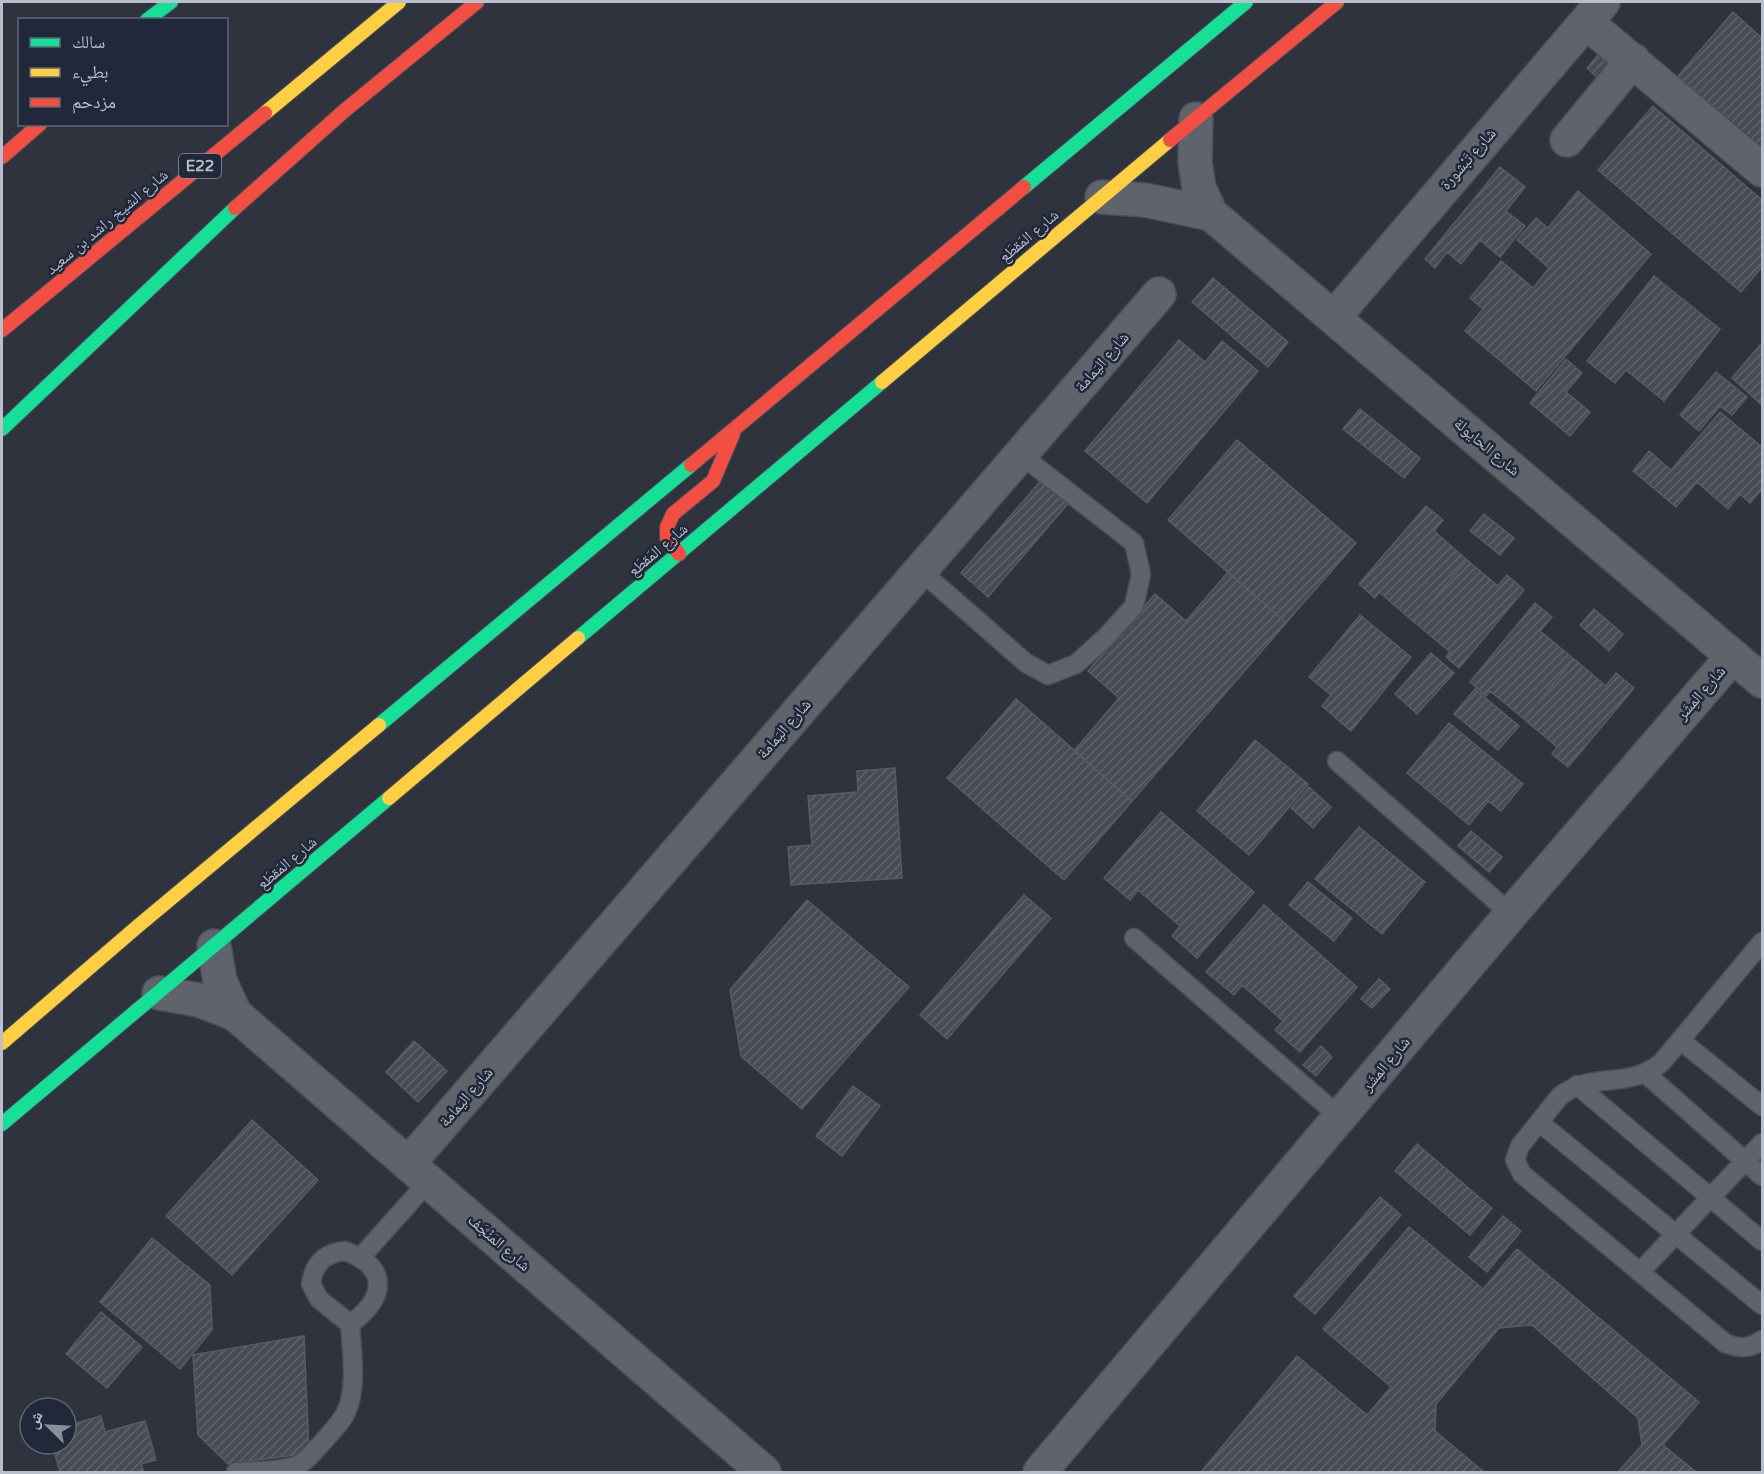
<svg xmlns="http://www.w3.org/2000/svg" width="1764" height="1474" font-family="'Varela Round','Noto Naskh Arabic',sans-serif">
  <style>
    .building { fill: url(#building-hatch); stroke: #575b65; stroke-width: 1.5 }
    .lines { fill: none; stroke-linecap: round; stroke-linejoin: round }
    .lane-casing { stroke: #4a4e56; stroke-width: 21 }
    .street-casing { stroke: #4a4e56; stroke-width: 36 }
    .fast-casing { stroke: #4a4e56; stroke-width: 16 }
    .slow-casing { stroke: #4a4e56; stroke-width: 16 }
    .jam-casing { stroke: #4a4e56; stroke-width: 16 }
    .lane { stroke: #5f636b; stroke-width: 18 }
    .street { stroke: #5f636b; stroke-width: 33 }
    .fast { stroke: #16e098; stroke-width: 14 }
    .slow { stroke: #ffcf43; stroke-width: 14 }
    .jam { stroke: #f24e42; stroke-width: 14 }
    .labels { text-anchor: middle; dominant-baseline: central; stroke-width: 5; stroke-linejoin: round; paint-order: stroke }
    .shield { fill: #20283a; stroke: #8c92a1; stroke-width: 1.5 }
    .shield-label { font-size: 15px; font-weight: bold; fill: #babfcd }
    .street-label { font-size: 16px; fill: #babfcd; stroke: #20283a }
  </style>
  <defs>
    <pattern id="building-hatch" width="6" height="6" patternUnits="userSpaceOnUse" patternTransform="scale(1.5)"><rect width="6" height="6" fill="#474b54"/><path d="M-1 1l2-2M0 6l6-6M5 7l2-2" fill="none" stroke="#5f636b"/></pattern>
  </defs>
  <rect width="100%" height="100%" fill="#2e333e"/>
  <!-- building -->
  <path class="building" d="M1733 12 1762 38V150L1678 76Z
    M1604 48 1618 61 1601 81 1587 68Z
    M1653 106 1762 200V267L1741 292 1598 170Z
    M1500 167 1525 187 1506 211 1525 226 1500 257 1480 240 1461 264 1447 252 1435 268 1425 259Z
    M1578 191 1651 254 1536 391 1465 331 1483 309 1470 298 1501 261 1533 288 1549 268 1517 240 1536 218 1548 228Z
    M1654 276 1720 329 1664 401 1626 370 1615 383 1587 361Z
    M1213 278 1288 342 1268 367 1192 302Z
    M1179 340 1205 362 1222 341 1258 371 1147 503 1085 451Z
    M1760 345 1762 348V405L1732 378Z
    M1566 359 1582 373 1566 392 1590 412 1570 436 1530 403Z
    M1716 372 1747 397 1732 415 1720 406 1699 431 1680 415Z
    M1360 409 1420 458 1404 478 1343 429Z
    M1720 412 1762 447V489L1750 503 1740 494 1728 509 1697 482 1676 507 1633 471 1649 451 1671 470Z
    M1237 440 1356 543 1286 623 1168 520Z
    M1044 477 1071 500 988 597 961 573Z
    M1426 506 1443 520 1434 531 1467 560 1414 622 1379 592 1375 598 1359 584Z
    M1484 514 1514 538 1500 555 1470 531Z
    M1467 560 1498 586 1507 575 1524 590 1459 668 1446 657 1450 652 1414 622Z
    M1228 572 1286 623 1132 801 1074 751 1119 698 1088 671 1155 594 1186 621Z
    M1535 603 1552 617 1540 631 1574 659 1524 719 1490 691 1486 696 1470 682Z
    M1594 609 1623 634 1609 651 1580 625Z
    M1360 615 1411 657 1351 731 1322 706 1331 695 1309 677Z
    M1431 653 1454 673 1417 714 1395 694Z
    M1574 659 1606 686 1616 673 1634 688 1568 767 1552 754 1557 747 1524 719Z
    M1475 689 1519 726 1498 750 1454 714Z
    M1016 699 1132 801 1064 880 947 778Z
    M1449 723 1523 784 1501 811 1488 801 1469 825 1407 773Z
    M1255 740 1308 784 1249 855 1197 811Z
    M895 768 902 878 791 885 788 847 812 845 808 796 858 792 857 771Z
    M1309 787 1331 807 1313 828 1291 808Z
    M1161 812 1254 892 1197 958 1172 936 1180 926 1138 890 1130 900 1104 878Z
    M1359 827 1425 882 1382 934 1315 879Z
    M1471 831 1502 857 1489 872 1458 846Z
    M1308 882 1352 918 1334 941 1289 905Z
    M1024 895 1051 918 947 1039 920 1015Z
    M807 900 909 987 802 1109 741 1056 730 990Z
    M1264 905 1357 987 1300 1052 1275 1030 1283 1021 1242 985 1234 995 1206 972Z
    M1379 979 1390 989 1372 1008 1361 999Z
    M414 1041 447 1071 418 1102 386 1072Z
    M1321 1046 1332 1057 1316 1076 1303 1065Z
    M853 1086 880 1106 842 1156 816 1136Z
    M252 1120 318 1180 232 1275 166 1216Z
    M1417 1144 1492 1208 1470 1235 1395 1171Z
    M1380 1197 1401 1215 1315 1314 1294 1296Z
    M1503 1216 1521 1231 1487 1272 1469 1257Z
    M1409 1227 1483 1289 1517 1249 1699 1402 1663 1445 1696 1472H1618L1642 1445 1638 1418 1532 1325 1499 1328 1436 1404 1435 1431 1484 1472H1201L1297 1356 1367 1415 1391 1387 1323 1329Z
    M152 1238 210 1285 212 1330 180 1369 100 1302Z
    M101 1312 142 1347 107 1388 66 1354Z
    M304 1336 309 1453 228 1464 198 1435 193 1355Z
    M101 1416 105 1432 145 1421 156 1460 141 1464 144 1472H60L52 1444H66V1426Z"/>
  <g class="lines">
    <!-- lane casing -->
    <g class="lane-casing">
      <path id="lane" d="M921 571 1026 663 1048 675 1076 664 1106 637 1134 606 1141 574 1134 543 1021 455
        M1337 761 1511 914
        M1134 938 1341 1118
        M1762 942 1662 1062C1630 1090 1592 1071 1560 1096L1520 1146 1515 1160 1522 1174 1725 1343C1740 1349 1749 1349 1762 1340
        M1680 1040 1762 1106
        M1645 1073 1762 1176
        M1577 1085 1762 1241
        M1539 1122 1762 1305
        M345 1251C391 1268 385 1299 350 1324L319 1299 311 1284C314 1263 324 1253 345 1251Z
        M361 1257 428 1182
        M1640 1272 1762 1143
        M236 1472C255 1471 277 1472 296 1466 305 1463 313 1452 320 1445 328 1436 338 1426 344 1416 358 1393 352 1350 350 1324"/>
    </g>
    <!-- street casing -->
    <g class="street-casing">
      <path id="street" d="M1586 22 1762 170
        M1196 119 1195 162 1199 188 1211 214 1762 681
        M1567 140 1633 60
        M1102 197 1145 200 1211 214
        M1334 317 1603 2
        M214 946 220 981 235 1014
        M159 993 199 1000 235 1014 764 1472
        M408 1164 1159 294
        M1040 1472 1511 914 1733 656"/>
    </g>
    <!-- fast casing -->
    <g class="fast-casing">
      <path id="fast" d="M147 20 171 2
        M1024 187 1246 2
        M2 429 235 208
        M578 638 882 382
        M379 725 691 465
        M2 1124 389 798"/>
    </g>
    <!-- slow casing -->
    <g class="slow-casing">
      <path id="slow" d="M265 113 399 2
        M882 382 1170 140
        M389 798 578 638
        M2 1043 138 926 379 725"/>
    </g>
    <!-- jam casing -->
    <g class="jam-casing">
      <path id="jam" d="M1170 140 1337 2
        M2 157 40 124
        M235 208 344 111 477 2
        M2 330 265 113
        M691 465 1024 187
        M679 554 667 538V527L673 514 713 481 733 434"/>
    </g>
    <!-- lane -->
    <use href="#lane" class="lane"/>
    <!-- street -->
    <use href="#street" class="street"/>
    <!-- fast -->
    <use href="#fast" class="fast"/>
    <!-- slow -->
    <use href="#slow" class="slow"/>
    <!-- jam -->
    <use href="#jam" class="jam"/>
  </g>
  <g class="labels">
    <!-- shield labels -->
    <rect class="shield" x="179" y="154" width="42" height="24" rx="4.5"/>
    <g class="shield-label">
      <text x="200" y="166">E22</text>
    </g>
    <!-- street labels -->
    <g class="street-label">
      <text transform="translate(1468 159) rotate(-49)">شارع تَبْشورة</text>
      <text transform="translate(107 222) rotate(-40)">شارع الشيخ راشد بن سعيد</text>
      <text transform="translate(1029 236) rotate(-40)">شارع المَقطَع</text>
      <text transform="translate(1102 362) rotate(-49)">شارع اليَمامة</text>
      <text transform="translate(1487 447) rotate(40)">شارع الحايولة</text>
      <text transform="translate(658 550) rotate(-40)">شارع المَقطَع</text>
      <text transform="translate(1701 693) rotate(-49)">شارع المِشَر</text>
      <text transform="translate(784 729) rotate(-49)">شارع اليَمامة</text>
      <text transform="translate(287 863) rotate(-40)">شارع المَقطَع</text>
      <text transform="translate(1386 1064) rotate(-50)">شارع المِشَر</text>
      <text transform="translate(466 1097) rotate(-49)">شارع اليَمامة</text>
      <text transform="translate(499 1243) rotate(41)">شارع المَنْجَف</text>
    </g>
  </g>
  <!-- border -->
  <rect width="1764" height="1474" fill="none" stroke="#babfcd" stroke-width="6"/>
  <!-- legend -->
  <rect x="18" y="18" width="210" height="108" fill="#20283a" stroke="#5e6475" stroke-width="1.5"/>
  <rect x="30" y="38" width="30" height="9" fill="#16e098" stroke="#5e6475" stroke-width="1.5"/>
  <text x="72" y="48" font-size="18" fill="#babfcd">سالك</text>
  <rect x="30" y="68" width="30" height="9" fill="#ffcf43" stroke="#5e6475" stroke-width="1.5"/>
  <text x="72" y="78" font-size="18" fill="#babfcd">بطيء</text>
  <rect x="30" y="98" width="30" height="9" fill="#f24e42" stroke="#5e6475" stroke-width="1.5"/>
  <text x="72" y="108" font-size="18" fill="#babfcd">مزدحم</text>
  <!-- north arrow -->
  <g transform="translate(48 1426) rotate(294)"><circle r="28" fill="#20283a" stroke="#5e6475" stroke-width="1.5"/>
  <path d="M0-4.5L10 22L0 15L-10 22Z" fill="#898e9b"/>
  <text y="-9" font-size="16" font-weight="bold" text-anchor="middle" fill="#babfcd">ش</text>
  </g>
</svg>
